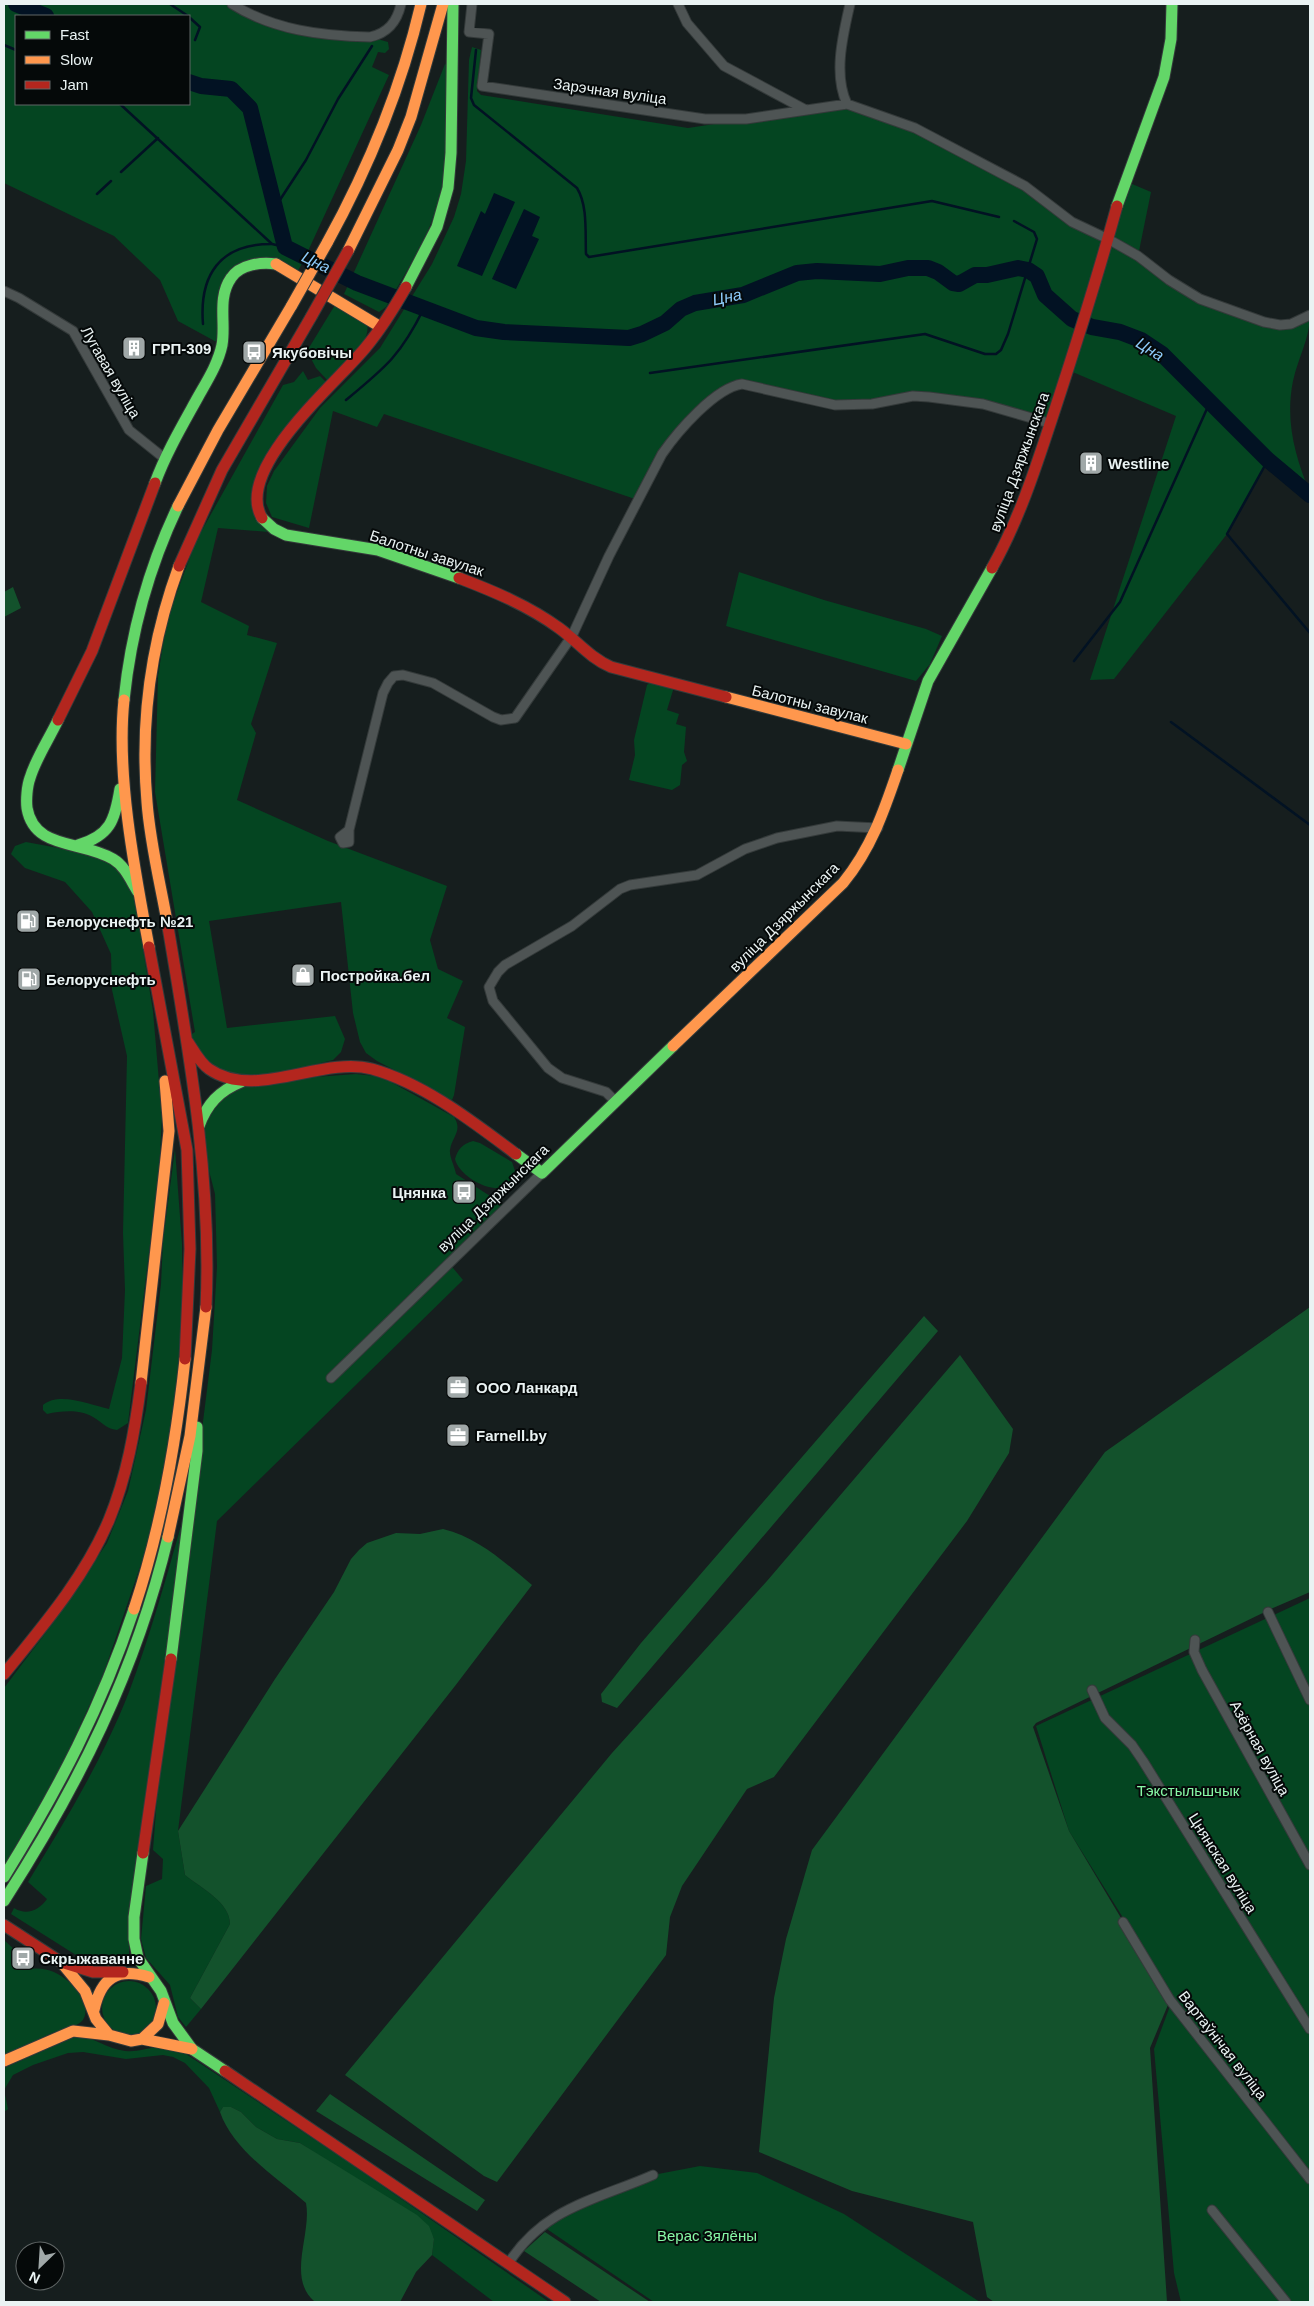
<svg xmlns="http://www.w3.org/2000/svg" width="1314" height="2306" font-family="Arial,sans-serif">
  <style>
    .green { fill: #044521; fill-rule: evenodd }
    .forest { fill: #13522c }
    .water { fill: #021223 }
    .lines { fill: none; stroke-linecap: round; stroke-linejoin: round }
    .stream { stroke: #021223; stroke-width: 2.5 }
    .river { stroke: #021223; stroke-width: 16 }
    .street-casing { stroke: #343a3a; stroke-width: 11 }
    .fast-casing { stroke: #343a3a; stroke-width: 13 }
    .slow-casing { stroke: #343a3a; stroke-width: 13 }
    .jam-casing { stroke: #343a3a; stroke-width: 13 }
    .street { stroke: #4e5454; stroke-width: 9 }
    .fast { stroke: #63d668; stroke-width: 11 }
    .slow { stroke: #ff974d; stroke-width: 11 }
    .jam { stroke: #b3261e; stroke-width: 11 }
    .slow-bridge-casing { stroke: #343a3a; stroke-width: 13; stroke-linecap: butt }
    .jam-bridge-casing { stroke: #343a3a; stroke-width: 13; stroke-linecap: butt }
    .slow-bridge { stroke: #ff974d; stroke-width: 11 }
    .jam-bridge { stroke: #b3261e; stroke-width: 11 }
    .labels { text-anchor: middle; dominant-baseline: central; stroke-width: 4; stroke-linejoin: round; paint-order: stroke }
    .street-label { font-size: 15px; fill: #eaf3f3; stroke: #050909 }
    .poi-label { font-size: 15px; font-weight: bold; fill: #eaf3f3; stroke: #050909; text-anchor: start }
    .park-label { font-size: 15px; fill: #87f8a6; stroke: #050909 }
    .water-label { font-size: 16px; font-style: italic; fill: #8dcbfa; stroke: #050909 }
  </style>
  <rect width="100%" height="100%" fill="#161e1e"/>
  <!-- green -->
  <path class="green" d="M4 4H232L266 22 370 37 388 42 389 49 385 53 378 52 372 67 389 75 303 262 296 274 277 264 231 277 222 345 178 321 160 280 114 236 4 183ZM16 16H189V104H16Z
    M472 47 481 50 477 91 481 95 688 128 847 104 915 128 1025 186 1072 222 1108 238 1125 181 1151 192 1138 256 1200 299 1280 325 1310 315C1310 338 1298 358 1293 381 1285 421 1295 456 1310 493L1268 460 1227 534 1114 679 1090 680 1176 416 1068 370 1049 423 983 404 929 397 835 405 732 386 673 439 638 500 384 414 377 427 333 411 309 528 272 517 266 503 267 486 274 471 320 408 380 348 432 264 454 217 461 194 466 161 469 60Z
    M445 64 448 66C446 112 451 164 437 208 425 243 404 275 386 307L379 312 344 294 421 125Z
    M335 305 367 324C372 343 341 368 329 382L316 368 307 351Z
    M303 371 308 380 320 376 330 386 275 450 256 501 281 533 218 528 201 602 249 626 247 635 277 643 251 724 256 733 237 800 328 841 447 886 430 940 438 969 463 981 447 1018 465 1027 454 1095 452 1100 377 1061 366 1053 360 1042 353 1013 341 902 209 921 227 1028 335 1016 345 1039 341 1052 333 1060 246 1082 356 1074 375 1076 391 1082 454 1117C463 1131 452 1136 450 1150 449 1156 455 1167 456 1174L507 1207 448 1262 463 1280 217 1521 178 1831 185 1875C201 1888 230 1902 230 1924L190 1998 201 2009 186 2027 178 2017 170 1985 146 1958 141 1939 146 1886 162 1879 163 1859 153 1850 159 1772 212 1350 217 1267 215 1194 198 1128 226 1078 185 1038 195 1032 155 792 158 676 167 619 196 541 283 385 294 382Z
    M739 572 824 600 926 629 942 636 930 664 916 681 726 626Z
    M652 681 674 687 667 710 679 714 676 724 686 727 684 752 687 761 682 765 680 785 672 790 629 780 635 755 634 740 647 685Z
    M26 842 96 855 110 862 126 878 135 900 153 1011 162 1117 159 1172 128 1423 117 1430C106 1429 102 1422 93 1417 79 1409 62 1411 47 1414L43 1410V1405C59 1391 91 1405 109 1409L122 1358 125 1290 123 1233 127 1056 112 990 111 954 92 912 65 882 25 868 11 854 15 846Z
    M473 1141 480 1143 512 1162 515 1171 509 1185C494 1196 459 1177 455 1159 458 1149 462 1144 473 1141Z
    M175 1149 182 1244 183 1336 170 1445 152 1532 102 1678 57 1776 4 1866V1688L53 1623 107 1543 128 1491 146 1410 161 1284 163 1241Z
    M182 1522 184 1523 129 1926V1962L101 1967 87 1962 11 1914 14 1908C27 1916 39 1910 47 1899L28 1882C65 1821 103 1759 129 1692 150 1636 166 1579 182 1522Z
    M1310 1598V2302H1181L1174 2273 1154 2049 1173 1998 1069 1831 1036 1726Z
    M4 1940 16 1951 17 1960 31 1969C45 1967 58 1972 69 1982 78 1990 93 2010 81 2022 74 2028 60 2030 52 2033 36 2040 20 2049 4 2057Z
    M102 2008a27 27 0 1 1 54 0a27 27 0 1 1-54 0Z
    M77 2036C95 2037 107 2049 125 2051 138 2052 144 2049 156 2047 163 2045 175 2050 183 2052L347 2161 549 2302H494L432 2255 434 2238 345 2172 300 2143 277 2139 256 2127 241 2112 231 2107H223L220 2112 209 2088 185 2063 173 2057 163 2055 126 2059 83 2052 68 2053 33 2065 13 2075 4 2090 8 2109 4 2112V2068Z
    M700 2166 757 2173 844 2214 980 2302H654L541 2225 653 2175Z"/>
  <!-- forest -->
  <path class="forest" d="M13 587 21 608 4 617V592Z
    M1310 1307V1592L1273 1608 1036 1723 1033 1727 1069 1831 1170 2000 1150 2048 1167 2302H994L987 2297 973 2222 852 2191 759 2152 774 1998 786 1939 812 1850 1105 1452Z
    M924 1316 938 1331 617 1708 602 1702 601 1694 641 1643Z
    M960 1355 1013 1429 1009 1453 967 1521 774 1777 747 1789 682 1886 670 1917 666 1955 497 2182 484 2176 345 2075 612 1753 767 1581Z
    M443 1529C479 1538 504 1562 532 1585L455 1686 201 2009 190 1998 230 1924C230 1902 201 1888 185 1875L178 1831 275 1679 334 1592 351 1559 359 1550 367 1543 396 1533 420 1534Z
    M330 2094 485 2200 477 2211 316 2111Z
    M223 2107H231L241 2112 256 2127 277 2139 300 2143 417 2215 429 2226 434 2239 432 2255 416 2272 400 2302H315C286 2278 312 2234 306 2203 276 2177 233 2150 220 2112Z
    M545 2232 650 2302H601L524 2251Z"/>
  <!-- water -->
  <path class="water" d="M494 193 515 202 482 276 457 266 481 211 485 214Z
    M524 209 540 217 532 236 539 239 516 289 492 279Z"/>
  <g class="lines">
    <!-- stream -->
    <path class="stream" d="M170 4 188 16
      M189 17 200 27 195 40
      M4 45 16 50
      M476 50 471 98 474 105 577 188C588 206 585 233 586 254L589 257 932 201 999 217
      M120 104 272 244 285 247
      M121 172 158 138
      M97 194 111 181
      M274 209 306 160 338 99 372 46
      M203 324C199 275 220 244 271 244
      M650 373 925 334 985 354H996L1001 350 1008 334 1037 239 1034 232 1014 221
      M346 400C386 367 401 355 424 308
      M1268 460 1227 534 1310 633
      M1074 661 1120 602 1210 402
      M1171 722 1310 825"/>
    <!-- river -->
    <path class="river" d="M16 4 46 16
      M189 82 201 86 231 89 250 108 285 247 357 283 476 328 504 332 629 338 642 334 665 323 681 309 695 303 743 295 797 273 817 271 880 274 908 268H928L938 272 953 283 959 284 975 275H987L1018 268 1028 270 1037 276 1045 295 1072 319 1092 327 1120 332 1141 340 1162 354 1268 460 1310 495"/>
    <!-- street casing -->
    <g class="street-casing">
      <path id="street" d="M232 4C273 30 322 36 370 37 388 33 397 22 401 4
        M472 4 469 32 489 34 482 86 705 119H746L847 104 915 128 1025 186 1072 222 1108 239 1138 256 1169 280 1200 299 1264 322 1280 325 1291 324 1310 315
        M678 4 687 23 724 66 806 110
        M847 104C833 74 843 35 850 4
        M4 291 19 298 73 331 129 430 164 458
        M349 830 340 837 343 843 349 842V830L383 693 388 683 394 676 403 675 433 683 493 717 501 720 515 718 572 636 609 556 662 454C678 431 715 388 742 384L835 405 872 404 913 396 929 397 983 404 1049 423
        M616 1102 606 1092 562 1078 548 1068 493 1001 489 987 498 972 505 965 572 926 620 889 630 885 697 875 745 849 777 838 837 826 878 828
        M331 1378 542 1173
        M1268 1612 1310 1700
        M1195 1640 1194 1652 1202 1670 1310 1865
        M1092 1690 1105 1718 1132 1745 1143 1761 1310 2029
        M1123 1922 1170 2000 1310 2179
        M1212 2210 1286 2302
        M508 2264C544 2207 596 2200 653 2175"/>
    </g>
    <!-- fast casing -->
    <g class="fast-casing">
      <path id="fast" d="M1117 206 1164 77 1171 39 1172 4
        M406 287 437 227 448 188 451 153 453 4
        M155 483C166 453 182 426 198 397 207 381 218 364 222 345 226 323 217 298 231 278 240 264 262 262 276 264
        M262 518 274 529 286 535 378 550 459 578
        M124 700C131 632 149 567 178 506
        M58 720C49 739 36 758 30 778 27 786 26 800 27 808 34 850 81 840 113 859 125 866 131 881 138 892
        M898 770 928 681 992 568
        M78 845C110 836 115 820 120 789
        M199 1126C207 1104 219 1091 241 1082
        M516 1154 542 1173 673 1046
        M171 1659 197 1451V1427
        M143 1853 134 1917V1939L138 1958 161 1991 173 2023 192 2049 225 2071
        M4 1877C59 1788 101 1708 134 1609
        M4 1901C78 1786 136 1671 168 1537"/>
    </g>
    <!-- slow casing -->
    <g class="slow-casing">
      <path id="slow" d="M327 243C369 167 401 89 421 4
        M348 251 398 150 411 117 443 4
        M276 264 379 326
        M178 506 218 430 292 305
        M726 697 906 744
        M124 700C116 775 135 872 149 947
        M168 927C161 886 150 844 147 802 140 721 151 642 179 566
        M673 1046 843 883C871 849 884 811 898 770
        M141 1383 169 1131 165 1081
        M168 1537 190 1436 206 1307
        M134 1609C161 1528 176 1444 185 1359
        M61 1962 85 1991 96 2019 109 2035 131 2041 142 2039 192 2049
        M94 2010C101 1978 117 1967 149 1977
        M142 2039 158 2024 164 2003
        M4 2061 73 2031 109 2035"/>
    </g>
    <!-- jam casing -->
    <g class="jam-casing">
      <path id="jam" d="M262 518C233 469 338 382 366 347 381 329 394 308 406 287
        M179 566 222 470 311 317
        M992 568C1020 518 1037 464 1055 409 1077 342 1098 275 1117 206
        M459 578C493 591 529 606 559 628 577 641 590 658 611 667L726 697
        M58 720 92 651 155 483
        M168 927C189 1052 212 1179 206 1307
        M149 947 187 1150 190 1249 185 1359
        M188 1042C194 1051 200 1063 209 1069 255 1101 321 1056 372 1069 425 1084 473 1122 516 1154
        M4 1674C43 1626 85 1577 109 1520 127 1476 135 1430 141 1383
        M143 1853 171 1659
        M4 1925 61 1962 93 1972H123
        M225 2071 565 2302"/>
    </g>
    <!-- street -->
    <use href="#street" class="street"/>
    <!-- fast -->
    <use href="#fast" class="fast"/>
    <!-- slow -->
    <use href="#slow" class="slow"/>
    <!-- jam -->
    <use href="#jam" class="jam"/>
    <!-- slow-bridge casing -->
    <g class="slow-bridge-casing">
      <path id="slow-bridge" d="M292 305 327 243"/>
    </g>
    <!-- jam-bridge casing -->
    <g class="jam-bridge-casing">
      <path id="jam-bridge" d="M311 317 348 251"/>
    </g>
    <!-- slow-bridge -->
    <use href="#slow-bridge" class="slow-bridge"/>
    <!-- jam-bridge -->
    <use href="#jam-bridge" class="jam-bridge"/>
  </g>
  <!-- icons -->
  <defs>
    <g id="building-square" transform="scale(1.25)"><rect x="-9" y="-9" width="18" height="18" rx="4" fill="#a0a8a8" stroke="#050909"/><path d="M-4-6H4V6H1V3H-1V6H-4ZM-2.5-4.3h1.7v1.8h-1.7ZM.8-4.3h1.7v1.8H.8ZM-2.5-1h1.7V.8h-1.7ZM.8-1h1.7V.8H.8Z" fill="#fff"/></g>
    <g id="bus-square" transform="scale(1.25)"><rect x="-9" y="-9" width="18" height="18" rx="4" fill="#a0a8a8" stroke="#050909"/><path d="M-5-6H5V4H4V6H2V4H-2V6H-4V4H-5ZM-3.5-4V0h7V-4ZM-3.5 1.2v1.5H-2V1.2ZM2 1.2v1.5H3.5V1.2Z" fill="#fff"/></g>
    <g id="fuel-square" transform="scale(1.25)"><rect x="-9" y="-9" width="18" height="18" rx="4" fill="#a0a8a8" stroke="#050909"/><path d="M-5.5-6h7V0h2V4h1.3V-2.5L3-4.5l.8-.8L6-3V5H2.5V1h-1V6h-7ZM-4.2-4.7v3.2H.2V-4.7Z" fill="#fff"/></g>
    <g id="shop-square" transform="scale(1.25)"><rect x="-9" y="-9" width="18" height="18" rx="4" fill="#a0a8a8" stroke="#050909"/><path d="M-5-2.5h2.3a2.7 3.5 0 0 1 5.4 0H5L5.5 6h-11ZM-1.5-2.5h3a1.5 2.3 0 0 0-3 0Z" fill="#fff"/></g>
    <g id="office-square" transform="scale(1.25)"><rect x="-9" y="-9" width="18" height="18" rx="4" fill="#a0a8a8" stroke="#050909"/><path d="M-6-3h4V-5.5h4V-3h4V5H-6ZM-1-4.5V-3h2v-1.5ZM-6 0V1H6V0Z" fill="#fff"/></g>
  </defs>
  <g fill-rule="evenodd">
    <use href="#building-square" x="134" y="348"/>
    <use href="#bus-square" x="254" y="352"/>
    <use href="#building-square" x="1091" y="463"/>
    <use href="#fuel-square" x="28" y="921"/>
    <use href="#shop-square" x="303" y="975"/>
    <use href="#fuel-square" x="29" y="979"/>
    <use href="#bus-square" x="464" y="1192"/>
    <use href="#office-square" x="458" y="1387"/>
    <use href="#office-square" x="458" y="1435"/>
    <use href="#bus-square" x="23" y="1958"/>
  </g>
  <g class="labels">
    <!-- street labels -->
    <g class="street-label">
      <text transform="translate(610 91) rotate(8)">Зарэчная вуліца</text>
      <text transform="translate(111 372) rotate(60)">Лугавая вуліца</text>
      <text transform="translate(1019 462) rotate(-70)">вуліца Дзяржынскага</text>
      <text transform="translate(427 553) rotate(18)">Балотны завулак</text>
      <text transform="translate(810 704) rotate(14)">Балотны завулак</text>
      <text transform="translate(784 917) rotate(-45)">вуліца Дзяржынскага</text>
      <text transform="translate(493 1198) rotate(-44)">вуліца Дзяржынскага</text>
      <text transform="translate(1260 1748) rotate(61)">Азёрная вуліца</text>
      <text transform="translate(1223 1863) rotate(58)">Цнянская вуліца</text>
      <text transform="translate(1223 2045) rotate(52)">Вартаўнічая вуліца</text>
    </g>
    <!-- poi labels -->
    <g class="poi-label">
      <text x="152" y="348">ГРП-309</text>
      <text x="272" y="352">Якубовічы</text>
      <text x="1108" y="463">Westline</text>
      <text x="46" y="921">Белоруснефть №21</text>
      <text x="320" y="975">Постройка.бел</text>
      <text x="46" y="979">Белоруснефть</text>
      <text x="446" y="1192" text-anchor="end">Цнянка</text>
      <text x="476" y="1387">ООО Ланкард</text>
      <text x="476" y="1435">Farnell.by</text>
      <text x="40" y="1958">Скрыжаванне</text>
    </g>
    <!-- park labels -->
    <g class="park-label">
      <text x="1188" y="1790">Тэкстыльшчык</text>
      <text x="707" y="2235">Верас Зялёны</text>
    </g>
    <!-- water labels -->
    <g class="water-label">
      <text transform="translate(316 262) rotate(26)">Цна</text>
      <text transform="translate(727 297) rotate(-12)">Цна</text>
      <text transform="translate(1150 349) rotate(32)">Цна</text>
    </g>
  </g>
  <!-- border -->
  <rect width="1314" height="2306" fill="none" stroke="#eaf3f3" stroke-width="10"/>
  <!-- legend -->
  <rect x="15" y="15" width="175" height="90" fill="#050909" stroke="#616767"/>
  <rect x="25" y="31" width="25" height="8" fill="#63d668" stroke="#616767"/>
  <text x="60" y="40" font-size="15" fill="#eaf3f3">Fast</text>
  <rect x="25" y="56" width="25" height="8" fill="#ff974d" stroke="#616767"/>
  <text x="60" y="65" font-size="15" fill="#eaf3f3">Slow</text>
  <rect x="25" y="81" width="25" height="8" fill="#b3261e" stroke="#616767"/>
  <text x="60" y="90" font-size="15" fill="#eaf3f3">Jam</text>
  <!-- north arrow -->
  <g transform="translate(40 2266) rotate(205)"><circle r="24" fill="#050909" stroke="#616767"/>
  <path d="M0-4L9 19L0 12L-9 19Z" fill="#a0a8a8"/>
  <text y="-8" font-size="14" font-weight="bold" text-anchor="middle" fill="#eaf3f3">N</text>
  </g>
</svg>
